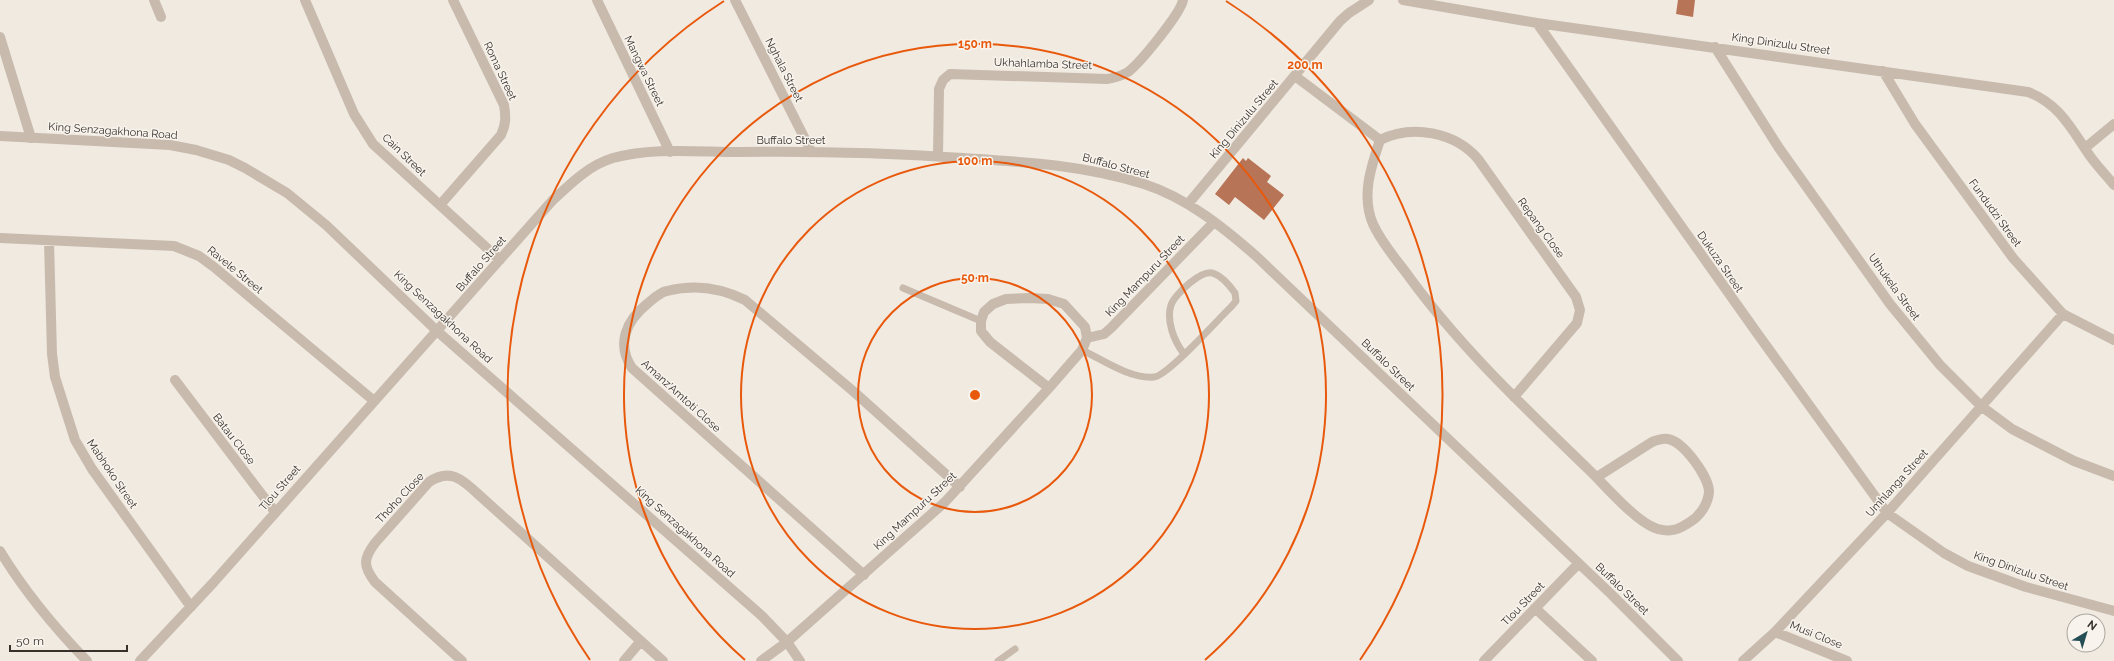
<svg xmlns="http://www.w3.org/2000/svg" width="2114" height="661" font-family="Raleway,sans-serif">
  <style>
    .building { fill: #b87457 }
    .lines { fill: none; stroke-linecap: round; stroke-linejoin: round }
    .service { stroke: #c8bbae; stroke-width: 7 }
    .minor { stroke: #c8bbae; stroke-width: 10 }
    .tertiary { stroke: #c8bbae; stroke-width: 10 }
    .ring { fill: none; stroke: #e8590c; stroke-width: 2 }
    .labels { text-anchor: middle; dominant-baseline: central; stroke-width: 3; stroke-linejoin: round; paint-order: stroke }
    .street-label { font-size: 11px; fill: #37302b; stroke: #f8f4ed }
    .centre { fill: #e8590c; stroke: #f8f4ed; stroke-width: 2 }
    .ring-label { font-size: 12px; text-anchor: middle; font-weight: bold; fill: #e8590c; stroke: #f8f4ed; stroke-width: 3; stroke-linejoin: round; paint-order: stroke }
  </style>
  <rect width="100%" height="100%" fill="#f1eae1"/>
  <!-- building -->
  <path class="building" d="M1678 0H1695L1693 17 1676 14Z
    M1243 158 1246 161 1248 158 1271 176 1267 182 1284 195 1264 220 1235 197 1229 205 1215 194Z"/>
  <g class="lines">
    <!-- service -->
    <path class="service" d="M903 288 981 321
      M1082 350C1103 360 1130 379 1154 377 1168 376 1218 319 1231 307L1236 301 1235 293C1230 286 1223 277 1215 274 1203 267 1175 294 1171 305 1166 321 1174 341 1184 354
      M998 661 1015 649"/>
    <!-- minor -->
    <path class="minor" d="M154 0 161 17
      M305 0 354 114 373 144 500 260
      M597 0 670 152
      M735 0 811 151
      M1403 0 1537 23 2028 92C2060 104 2072 130 2090 156 2097 166 2106 175 2114 185
      M1537 23 1757 333 1887 513 1944 553 1968 566 2026 587 2114 611
      M0 37 31 138
      M1715 47 1779 148 1890 304 1940 365 1981 406 2012 429 2074 461 2114 476
      M1883 71 1915 124 2013 258 2063 314 2114 340
      M1295 76 1380 140C1412 124 1455 132 1478 159L1576 297 1580 310 1577 323 1514 397
      M1380 140C1371 167 1361 196 1373 224 1381 242 1395 258 1407 274 1459 346 1524 407 1588 469 1605 485 1634 520 1655 528 1659 530 1668 531 1672 530 1678 530 1685 525 1690 522 1700 516 1708 504 1709 492 1709 477 1684 442 1668 439 1662 438 1657 440 1652 442L1597 477
      M2085 148 2114 124
      M938 156 939 89 943 80 950 74 1107 79C1115 78 1121 76 1128 72 1140 63 1181 13 1183 0
      M1188 204 1340 21 1349 13 1369 0
      M440 205 501 135C506 124 506 117 504 105L453 0
      M0 238 174 246 199 256 214 267 373 400
      M49 241 52 354 55 377 75 440 92 469 191 607
      M1087 338 1104 334 1111 328 1214 222
      M175 380 275 512
      M0 551C25 592 54 627 87 661
      M864 575 632 368C616 344 626 321 647 304 653 299 660 292 667 291 694 284 721 288 745 300L853 391 960 487
      M1535 608 1592 661
      M1775 632 1847 661
      M140 661 213 583 552 201C570 184 589 165 613 158 653 147 698 152 739 152 814 151 889 153 963 158 1026 162 1083 165 1144 184 1187 198 1223 227 1256 256L1611 594 1678 661
      M462 661 375 582C363 566 363 559 375 543L429 482C450 468 462 479 478 494L663 661
      M624 661 640 642
      M761 661 787 642 945 502 1049 388 1082 350 1087 338 1085 327 1064 304 1048 299 1029 298 1006 299 993 304 984 312 981 321V331L990 342 1049 388
      M1484 661 1578 564
      M1743 661 1775 632 1887 513 2063 314"/>
    <!-- tertiary -->
    <path class="tertiary" d="M0 136 170 145 196 150 229 160 245 168 287 193 326 225 437 331 762 616 787 642 800 661"/>
  </g>
  <!-- distance rings -->
  <g class="ring">
    <circle cx="975" cy="395" r="117"/>
    <circle cx="975" cy="395" r="234"/>
    <path d="M745 660A351 351 0 1 1 1205 660"/>
    <path d="M590 660A467 467 0 0 1 724 1M1226 1A467 467 0 0 1 1360 660"/>
  </g>
  <g class="labels">
    <!-- street labels -->
    <g class="street-label">
      <text transform="translate(1781 44) rotate(8)">King Dinizulu Street</text>
      <text transform="translate(1043 64) rotate(2)">Ukhahlamba Street</text>
      <text transform="translate(784 70) rotate(63)">Nghala Street</text>
      <text transform="translate(500 71) rotate(65)">Roma Street</text>
      <text transform="translate(644 71) rotate(64)">Mangwa Street</text>
      <text transform="translate(1244 119) rotate(-50)">King Dinizulu Street</text>
      <text transform="translate(113 131) rotate(4)">King Senzagakhona Road</text>
      <text x="791" y="140">Buffalo Street</text>
      <text transform="translate(404 155) rotate(44)">Cain Street</text>
      <text transform="translate(1116 166) rotate(15)">Buffalo Street</text>
      <text transform="translate(1995 213) rotate(54)">Fundudzi Street</text>
      <text transform="translate(1541 228) rotate(54)">Repang Close</text>
      <text transform="translate(1720 262) rotate(55)">Dukuza Street</text>
      <text transform="translate(481 264) rotate(-49)">Buffalo Street</text>
      <text transform="translate(235 270) rotate(39)">Ravele Street</text>
      <text transform="translate(1145 276) rotate(-46)">King Mampuru Street</text>
      <text transform="translate(1894 287) rotate(54)">Uthukela Street</text>
      <text transform="translate(443 317) rotate(43)">King Senzagakhona Road</text>
      <text transform="translate(1388 365) rotate(44)">Buffalo Street</text>
      <text transform="translate(681 396) rotate(42)">Amanz'Amtoti Close</text>
      <text transform="translate(234 439) rotate(52)">Batau Close</text>
      <text transform="translate(112 474) rotate(56)">Mabhoko Street</text>
      <text transform="translate(1897 483) rotate(-48)">Umhlanga Street</text>
      <text transform="translate(280 488) rotate(-49)">Tlou Street</text>
      <text transform="translate(400 498) rotate(-47)">Thoho Close</text>
      <text transform="translate(915 511) rotate(-43)">King Mampuru Street</text>
      <text transform="translate(685 532) rotate(42)">King Senzagakhona Road</text>
      <text transform="translate(2021 571) rotate(19)">King Dinizulu Street</text>
      <text transform="translate(1622 589) rotate(44)">Buffalo Street</text>
      <text transform="translate(1523 604) rotate(-46)">Tlou Street</text>
      <text transform="translate(1816 635) rotate(22)">Musi Close</text>
    </g>
  </g>
  <circle cx="975" cy="395" r="6" class="centre"/>
  <g class="ring-label">
    <text x="975" y="48">150 m</text>
    <text x="1305" y="69">200 m</text>
    <text x="975" y="165">100 m</text>
    <text x="975" y="282">50 m</text>
  </g>
  <!-- north arrow -->
  <g transform="translate(2086 633) rotate(38)"><circle r="19" fill="#f8f4ed" stroke="#aba69f"/>
  <path d="M0-3L7 15L0 10L-7 15Z" fill="#254e54"/>
  <text y="-6" font-size="11" font-weight="bold" text-anchor="middle" fill="#37302b">N</text>
  </g>
  <!-- scale -->
  <path d="M10 645v6h117v-6" fill="none" stroke="#37302b" stroke-width="2"/>
  <text x="16" y="645" font-size="12" fill="#37302b" stroke="#f8f4ed" stroke-width="3" paint-order="stroke">50 m</text>
</svg>
